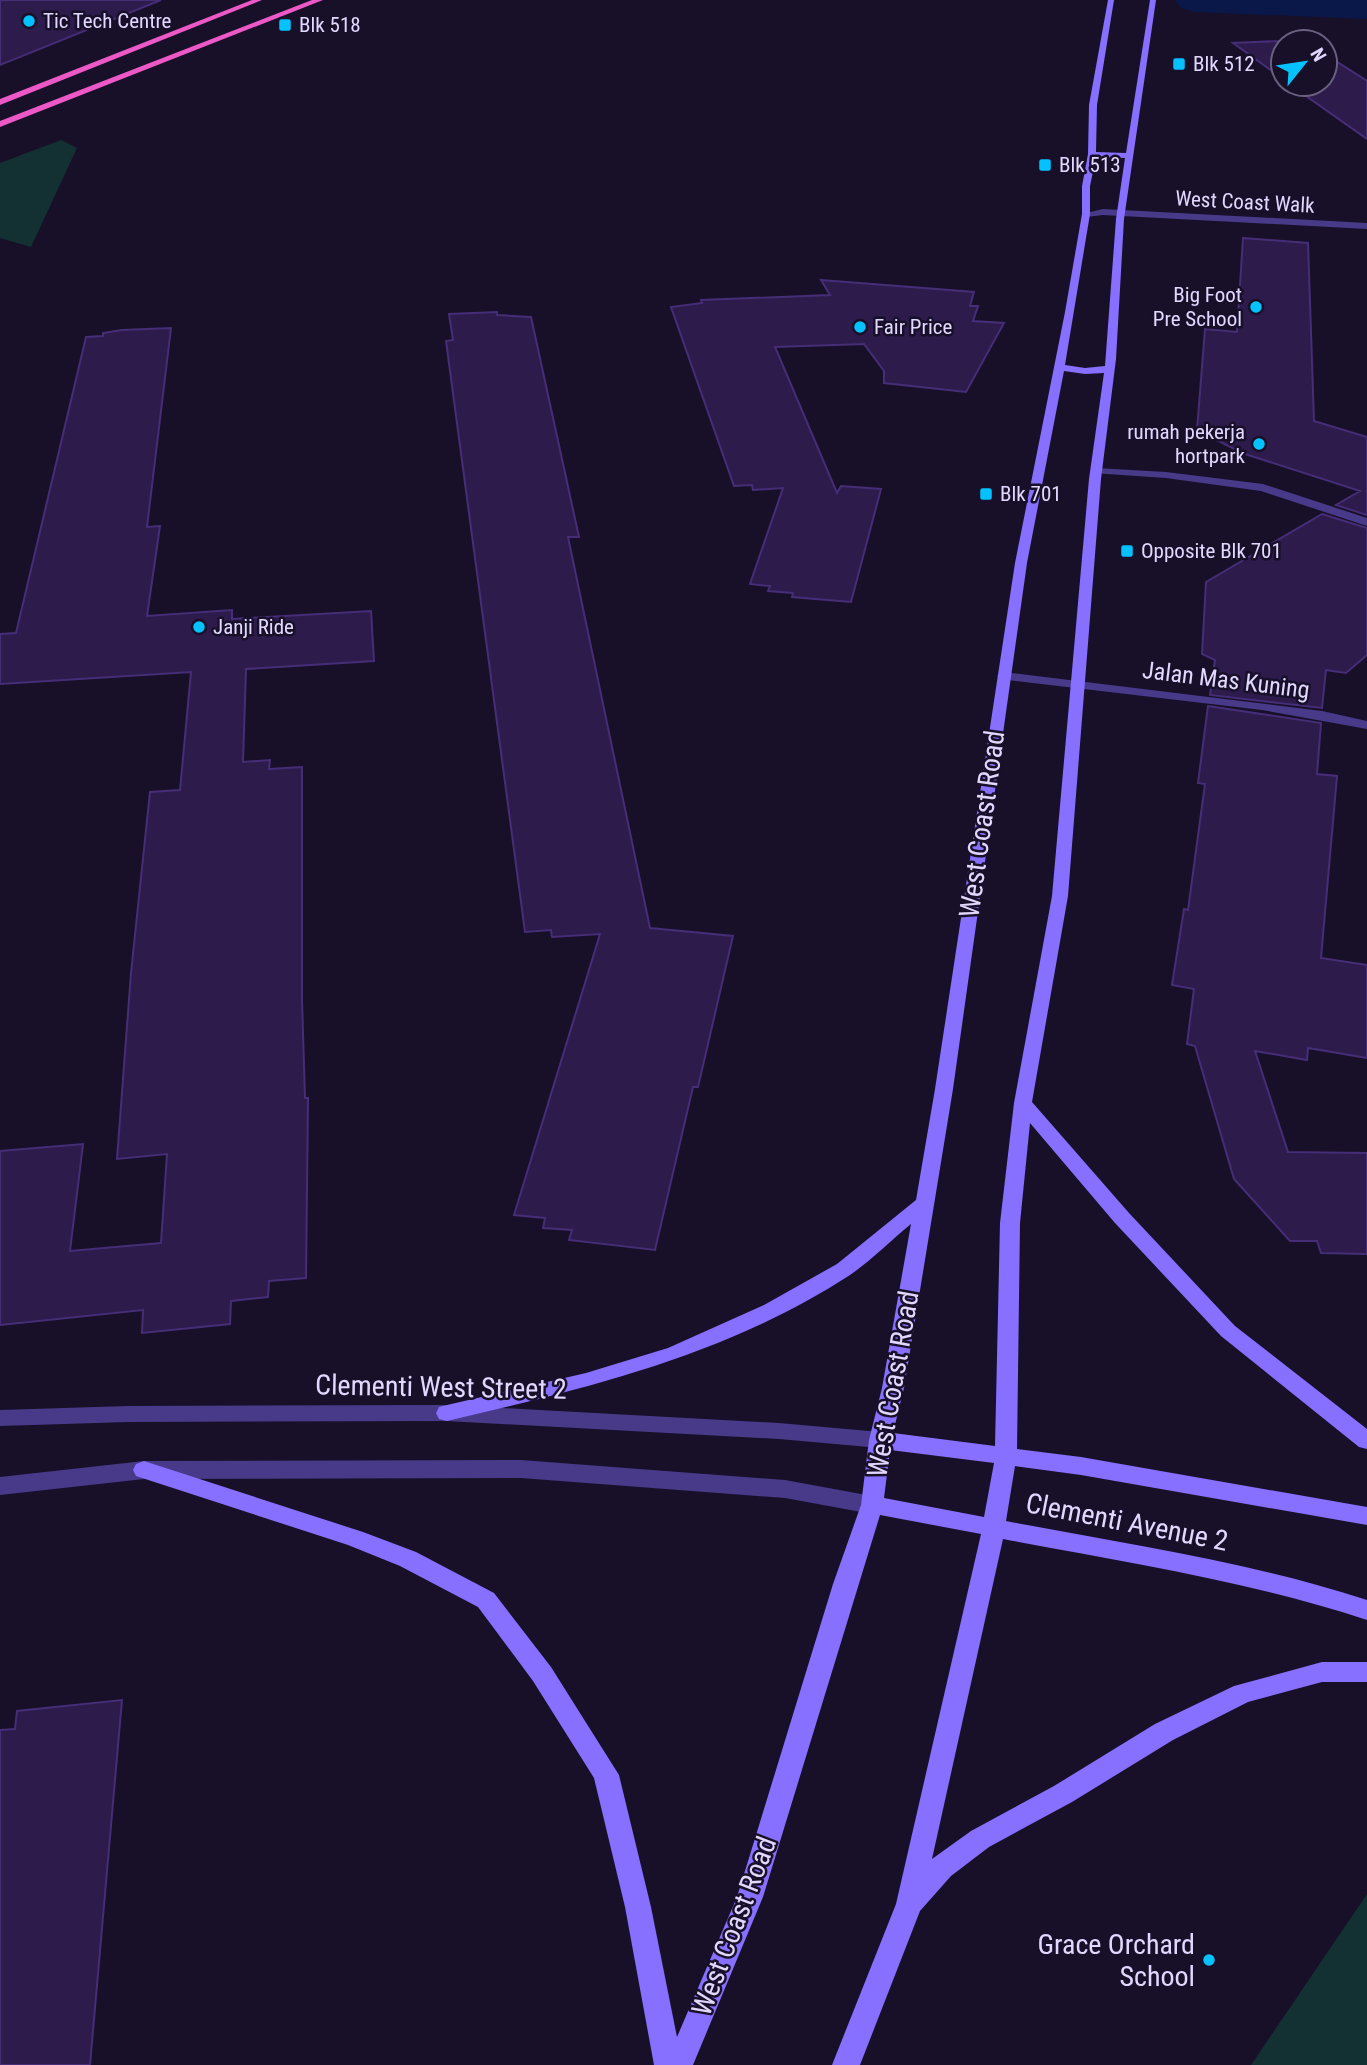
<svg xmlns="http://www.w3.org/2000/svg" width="1367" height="2065" font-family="'Roboto Condensed',sans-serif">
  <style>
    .green { fill: #133033 }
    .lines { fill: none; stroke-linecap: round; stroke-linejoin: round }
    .river { fill: #091749; fill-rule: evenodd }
    .building { fill: #2c1b4b; stroke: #462d77; stroke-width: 2 }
    .minor { fill: #483a89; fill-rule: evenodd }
    .secondary { fill: #876fff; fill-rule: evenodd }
    .trunk { fill: #ec59c6; fill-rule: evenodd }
    .poi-dot { fill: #04c2ff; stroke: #181029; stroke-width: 2.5 }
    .labels { text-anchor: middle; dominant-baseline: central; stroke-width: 5; stroke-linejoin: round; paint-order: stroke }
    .far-poi-label { font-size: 21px; fill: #e2d8ff; stroke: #181029; text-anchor: start }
    .far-street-label { font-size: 21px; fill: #e2d8ff; stroke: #181029 }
    .street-label { font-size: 24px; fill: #e2d8ff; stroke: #181029 }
    .near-street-label { font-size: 28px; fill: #e2d8ff; stroke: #181029 }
    .near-poi-label { font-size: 28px; fill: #e2d8ff; stroke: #181029; text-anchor: end }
  </style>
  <rect width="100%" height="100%" fill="#181029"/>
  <!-- green -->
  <path class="green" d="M61 140 77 148 31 247 0 238V163Z
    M1367 1894V2065H1251Z"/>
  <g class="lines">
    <!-- river -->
    <path class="river" d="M1175 0H1367V19L1195 12 1181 8Z"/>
  </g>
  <!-- building -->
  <path class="building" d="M0 0H161L0 65Z
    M1305 40 1307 42H1283V79L1233 43Z
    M1325 54 1367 81V139L1289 84H1325Z
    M1243 238 1308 243 1314 421 1367 437V515L1336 505 1360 491 1242 453 1197 430 1205 329 1237 332Z
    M821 280 974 292 970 306H978L973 321 1004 323 966 392 884 383V371L864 344 775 347 837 493 841 486 881 489 851 602 792 597 793 593 768 591 770 586 750 584 783 488 753 490 752 485 734 486 671 307 702 303 701 300 830 295Z
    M497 312V315L531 317 579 537H568L650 928 733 936 698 1087H693L655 1250 569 1240 572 1230 543 1228 545 1218 514 1215 600 934 552 937 551 930 525 932 446 341 453 340 449 314Z
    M171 328 147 527 160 526 147 616 232 610V619L371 611 374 661 246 669 243 762 270 760 269 769 302 767V1000L305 1098H308L306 1278 269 1281 268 1297 231 1301 230 1324 142 1333 143 1310 0 1325V1151L83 1144 70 1251 161 1243 167 1154 117 1159 131 973 150 792 180 790 191 672 0 684V634L16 633 86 337 103 336V333L122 330Z
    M1322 514 1367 528V655L1346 673 1326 670 1322 708 1210 695 1215 660 1202 654 1206 582Z
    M1208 706 1321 723 1317 774 1337 776 1321 958 1367 965V1058L1308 1048 1307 1060 1255 1051 1288 1152 1367 1153V1254L1321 1253 1317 1241H1290L1234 1179 1195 1046 1187 1044 1194 989 1172 985 1184 909 1188 910 1205 784 1198 783Z
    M122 1700 90 2065H0V1730L15 1729 17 1711Z"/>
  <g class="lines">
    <!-- minor -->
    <path class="minor" d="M1103 209 1367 223V229L1103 215 1086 217 1082 214Z
      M1096 468 1166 472 1263 484 1367 518V526L1261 491 1166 478 1092 473V469Z
      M1004 672 1322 711 1367 721V729L1262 710 999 679 997 676Z
      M447 1405 779 1423 880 1432 888 1434 891 1440 888 1446 880 1448 779 1439 447 1421 128 1422 0 1426V1410L128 1406Z
      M521 1460 785 1480 872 1496 880 1499 883 1505 880 1511 872 1514 785 1498 521 1478 144 1479 0 1495V1477L144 1461Z"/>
    <!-- secondary -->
    <path class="secondary" d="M1108 0H1114L1097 105 1096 152 1126 153 1150 0H1156L1124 219 1116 359 1101 479 1068 896 1032 1102 1129 1213 1235 1326 1367 1429V1449L1359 1447 1221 1336 1115 1223 1030 1123 1020 1223 1017 1449 1081 1457 1367 1507V1525L1081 1475 1015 1466 1006 1521C1127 1544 1250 1562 1367 1600V1620C1249 1581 1125 1562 1003 1539L932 1859 971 1831 1054 1786 1155 1724 1234 1686 1322 1662H1367V1682H1322L1248 1702 1173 1740 1072 1802 989 1847 951 1876 920 1911 860 2065H832L896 1904 981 1534 880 1515 763 1897 693 2065H654L625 1907 594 1778 533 1681 478 1607 400 1566 348 1545 136 1476 133 1470 136 1464 144 1461 363 1532 416 1552 494 1593 551 1667 619 1775 651 1907 677 2037 737 1897 833 1584 861 1505 869 1440 882 1388 911 1224C891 1240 872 1260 850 1275 727 1355 588 1388 447 1421L439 1419 436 1413 439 1407 447 1405 586 1373 668 1348 764 1305 837 1264 916 1200 935 1089 1015 563 1065 312 1082 214V186L1088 154 1089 105ZM1096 157 1125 158 1116 219 1105 366 1085 368 1065 365 1090 214V186ZM1064 371 1085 374 1104 373 1089 479 1052 896 1014 1103 1000 1223 995 1446 893 1433 904 1388 953 1089 1027 563ZM890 1450 994 1463 984 1517 884 1498Z"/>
    <!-- trunk -->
    <path class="trunk" d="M252 0H262L0 105V99Z
      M312 0H323L0 127V121Z"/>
  </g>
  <!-- markers -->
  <g class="poi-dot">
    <circle cx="29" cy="21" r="7"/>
    <rect x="278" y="18" width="14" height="14" rx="3.5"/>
    <rect x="1172" y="57" width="14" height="14" rx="3.5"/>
    <rect x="1038" y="158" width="14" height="14" rx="3.5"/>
    <circle cx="1256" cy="307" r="7"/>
    <circle cx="860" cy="327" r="7"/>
    <circle cx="1259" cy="444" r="7"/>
    <rect x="979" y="487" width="14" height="14" rx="3.5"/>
    <rect x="1120" y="544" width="14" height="14" rx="3.5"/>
    <circle cx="199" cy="627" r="7"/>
    <circle cx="1209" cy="1960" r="7"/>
  </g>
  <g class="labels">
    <!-- far-poi labels -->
    <g class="far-poi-label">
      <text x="43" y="21">Tic Tech Centre</text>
      <text x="299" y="25">Blk 518</text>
      <text x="1193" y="64">Blk 512</text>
      <text x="1059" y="165">Blk 513</text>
      <text x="1242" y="295" text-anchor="end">Big Foot<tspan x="1242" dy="24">Pre School</tspan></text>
      <text x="874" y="327">Fair Price</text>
      <text x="1245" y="432" text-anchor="end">rumah pekerja<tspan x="1245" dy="24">hortpark</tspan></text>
      <text x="1000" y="494">Blk 701</text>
      <text x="1141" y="551">Opposite Blk 701</text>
      <text x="213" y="627">Janji Ride</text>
    </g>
    <!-- far-street labels -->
    <g class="far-street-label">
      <text transform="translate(1245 202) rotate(3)">West Coast Walk</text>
    </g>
    <!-- street labels -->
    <g class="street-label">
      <text transform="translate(1226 680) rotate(7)">Jalan Mas Kuning</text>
    </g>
    <!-- near-street labels -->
    <g class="near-street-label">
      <text transform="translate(982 824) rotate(-82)">West Coast Road</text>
      <text transform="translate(893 1384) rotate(-80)">West Coast Road</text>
      <text transform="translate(441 1387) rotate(1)">Clementi West Street 2</text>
      <text transform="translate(1127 1522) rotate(11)">Clementi Avenue 2</text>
      <text transform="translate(734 1926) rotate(-69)">West Coast Road</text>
    </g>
    <!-- near-poi labels -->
    <g class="near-poi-label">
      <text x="1195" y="1944">Grace Orchard<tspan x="1195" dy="32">School</tspan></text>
    </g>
  </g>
  <!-- north arrow -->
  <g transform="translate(1304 63) rotate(60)"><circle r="33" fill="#181029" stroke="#69607f" stroke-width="2"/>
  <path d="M0-5L12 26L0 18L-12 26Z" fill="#04c2ff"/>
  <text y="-10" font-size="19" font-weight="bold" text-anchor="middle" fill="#e2d8ff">N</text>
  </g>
</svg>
